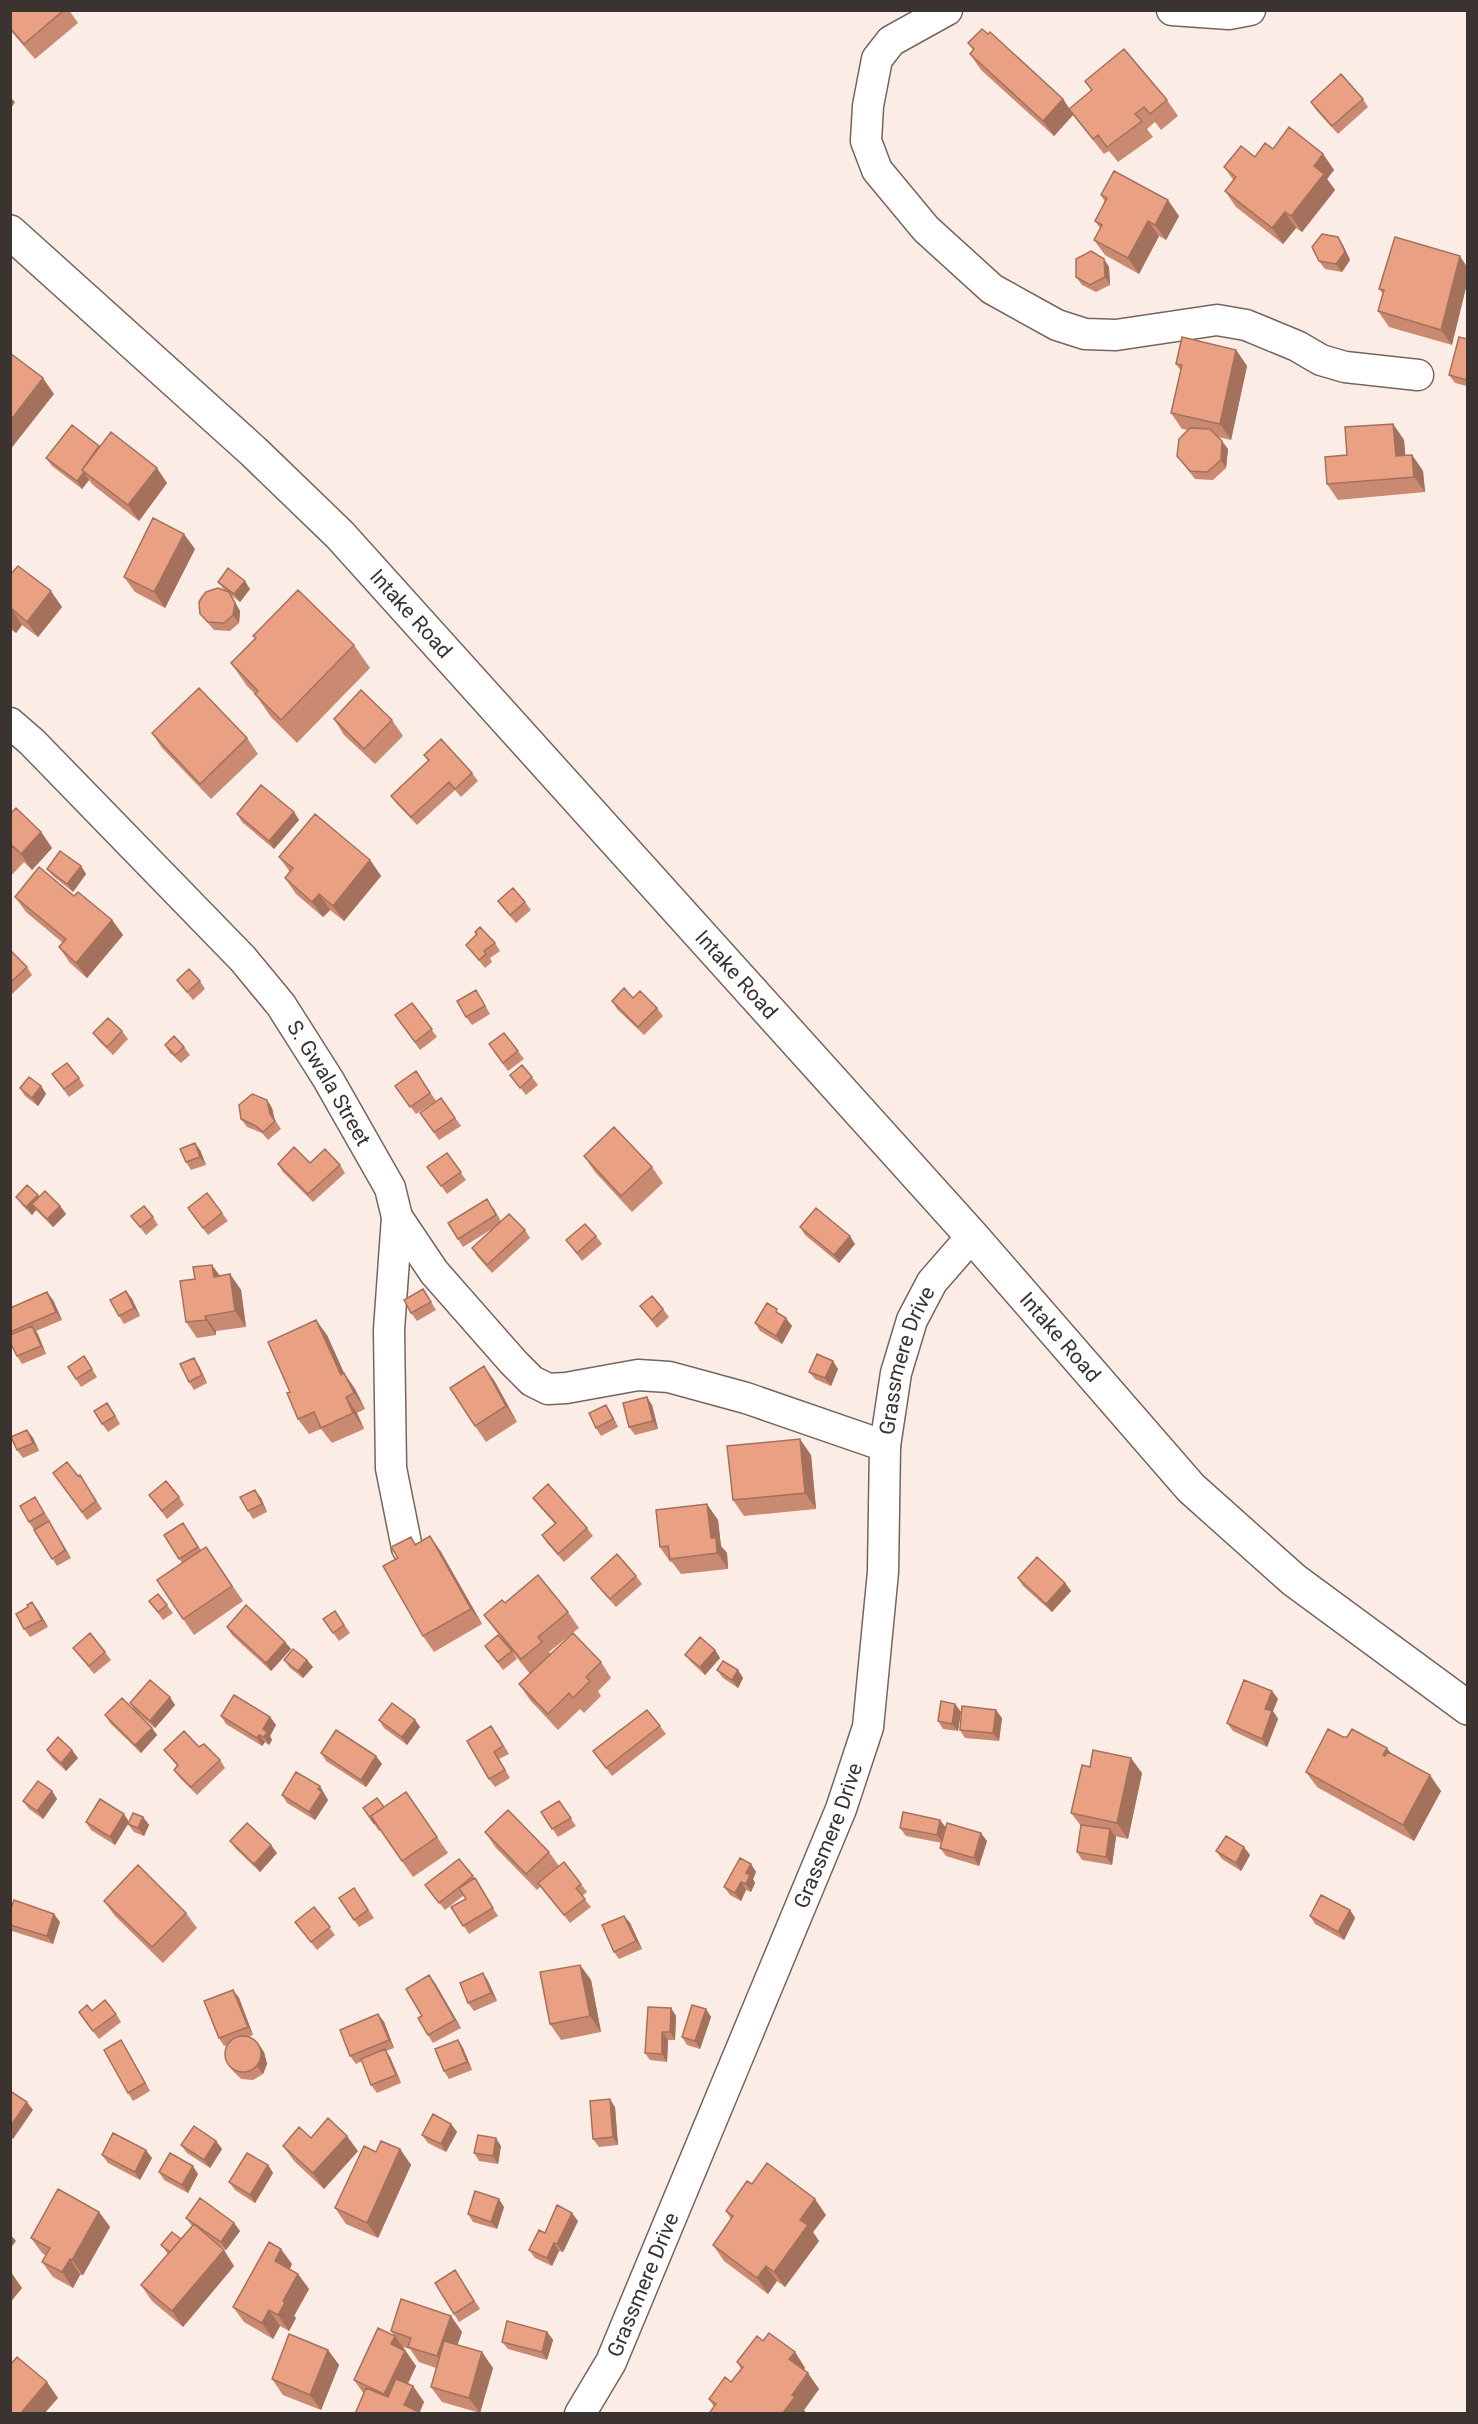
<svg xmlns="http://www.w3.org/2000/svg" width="1478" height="2424" font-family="Roboto,sans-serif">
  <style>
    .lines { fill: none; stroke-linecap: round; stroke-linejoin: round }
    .street-casing { stroke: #76655e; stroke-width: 33 }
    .secondary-casing { stroke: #76655e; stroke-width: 36 }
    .street { stroke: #fff; stroke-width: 30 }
    .secondary { stroke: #fff; stroke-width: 33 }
    .wall { fill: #c98a71 }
    .shaded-wall { fill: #a4715c }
    .building { fill: #eaa183; stroke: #a4715c; stroke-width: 1.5 }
    .labels { text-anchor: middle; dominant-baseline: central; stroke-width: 5; stroke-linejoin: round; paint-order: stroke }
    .street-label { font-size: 21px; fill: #3a332f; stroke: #fcece6 }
  </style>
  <rect width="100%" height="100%" fill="#fcece6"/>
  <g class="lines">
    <!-- street casing -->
    <g class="street-casing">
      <g id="street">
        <path d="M947 10 891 41 877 59 868 106 866 141 877 170 926 229 992 289 1057 325 1085 334 1116 335 1217 320 1246 325 1297 346 1321 360 1345 367 1418 375"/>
        <path d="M1172 10 1229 14 1250 10"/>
        <path id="s1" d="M10 723 32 742 243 959 281 1005 328 1079 390 1188 397 1217 389 1330 391 1468 407 1548"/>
        <path d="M397 1217 434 1272 514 1363 532 1381 548 1389 566 1388 638 1375 669 1377 746 1398 885 1446"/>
        <path id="s2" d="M580 2414 611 2362 841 1809 868 1727 883 1572 885 1446 896 1373 912 1320 932 1282 972 1236"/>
      </g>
    </g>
    <!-- secondary casing -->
    <g class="secondary-casing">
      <g id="secondary">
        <path id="s3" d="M10 232 254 452 340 535 972 1236 1191 1488 1294 1580 1468 1708"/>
      </g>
    </g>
    <!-- street -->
    <use href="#street" class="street"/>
    <!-- secondary -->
    <use href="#secondary" class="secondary"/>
  </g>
  <!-- wall -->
  <path class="wall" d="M11 10H69L78 23 35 59 10 30Z
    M968 43 1063 99 1070 109 1092 91 1085 81 1167 100 1178 116 1161 130 1155 122 1147 129 1153 137 1118 162 1109 151 1104 154 1073 115 1054 136 981 70 970 54 973 50Z
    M1363 99 1368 107 1338 134 1316 110 1311 102Z
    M1273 149 1323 154 1334 170 1327 179 1335 190 1302 232 1296 228 1283 244 1236 207 1225 191 1234 181 1224 167 1255 157Z
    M1101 195 1179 216 1166 240 1159 236 1139 274 1105 255 1094 240 1100 228 1095 221 1105 202Z
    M1343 245 1350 260 1342 272 1325 269 1319 261Z
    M1460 256 1452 345 1389 327 1378 311 1383 294 1379 289Z
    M1104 259 1109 267 1110 285 1096 292 1082 285 1076 277Z
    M1467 339V386L1455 383 1449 375Z
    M1236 350 1247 366 1231 440 1218 437 1228 449 1226 468 1213 480 1195 479 1177 456 1188 430 1182 429 1171 413 1181 371 1176 364Z
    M1393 424 1404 440 1405 456 1412 455 1423 471 1425 492 1338 500 1327 484 1347 455Z
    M99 446 167 483 139 521 93 485 89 480 82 489 52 466 46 458Z
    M195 549 165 608 135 592 124 577Z
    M10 575 62 607 38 637 22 625 16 633 10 629Z
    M218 582 250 589 240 602 231 595 240 611 239 623 230 631 214 630 200 614 225 591Z
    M253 636 354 645 370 668 297 743 271 717 255 694 247 686 231 663 255 638Z
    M334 719 392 720 403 736 375 764 344 735Z
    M152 733 247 738 258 754 211 799 162 748Z
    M424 755 472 773 478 781 461 797 455 790 417 825 397 804 391 796 428 761Z
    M294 812 299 820 274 849 242 822 237 814Z
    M10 814 41 832 52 848 32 870 24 862 10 877Z
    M279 857 370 860 381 876 344 921 330 910 323 917 296 894 285 878 290 872Z
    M81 866 86 874 73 892 53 876 47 869Z
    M74 896 112 920 123 935 87 978 70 963 59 947 63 943 26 912 15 897Z
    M498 901 525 902 531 910 516 923 504 909Z
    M475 932 495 943 500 951 490 958 492 962 485 968 466 945 476 935Z
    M10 950 27 967 32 975 10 996Z
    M177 980 200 981 205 989 193 1000Z
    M481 998 490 1014 472 1025 466 1017Z
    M633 998 657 1008 663 1016 644 1035 617 1009 612 1001Z
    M412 1003 437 1037 420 1050 395 1015Z
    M122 1031 128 1039 113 1055 99 1041 93 1033Z
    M165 1045 184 1047 190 1055 181 1063 170 1053Z
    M518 1051 524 1059 508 1071 494 1052Z
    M416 1071 436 1101 416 1114 395 1086Z
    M52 1074 79 1078 84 1086 69 1097Z
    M510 1075 532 1077 538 1085 526 1095Z
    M41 1086 46 1094 38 1106 25 1096 20 1088Z
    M441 1098 461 1126 439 1140 420 1113Z
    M267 1100 272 1108 275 1120 281 1129 268 1140 262 1133 247 1127 241 1119Z
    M200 1150 206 1165 191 1170 186 1162Z
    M447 1153 466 1180 447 1194 427 1167Z
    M584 1156 652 1167 663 1183 632 1212 595 1172Z
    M310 1163 340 1165 345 1173 313 1202 283 1172 278 1164Z
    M16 1197H39L60 1206 66 1214 53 1227 36 1210 32 1215 22 1205Z
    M493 1207 501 1221 525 1230 530 1238 492 1273 477 1256 472 1248 492 1229 463 1247 458 1239Z
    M222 1213 228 1221 208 1235 193 1216Z
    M131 1216 153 1217 158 1225 146 1235Z
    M800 1227 855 1244 839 1263 805 1235Z
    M596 1236 602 1244 582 1261 566 1240Z
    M230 1274 241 1290 246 1327 216 1331V1335L197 1338 186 1322 220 1276Z
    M126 1291 132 1299 140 1316 124 1324 119 1316Z
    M428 1297 436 1310 417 1321 411 1313Z
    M53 1300 62 1320 36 1331 46 1354 22 1364 17 1356 10 1342V1308Z
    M640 1306 663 1309 669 1317 657 1328Z
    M782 1316 792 1326 782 1344 760 1331 755 1323Z
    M327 1335 344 1373 355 1389 365 1409 357 1413 364 1429 332 1443 321 1429 309 1434 298 1419 290 1392Z
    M84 1356 97 1377 81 1387 68 1367Z
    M199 1366 207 1383 194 1390 189 1382Z
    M484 1366 495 1382 517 1422 486 1442 475 1426Z
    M838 1369 831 1386 815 1379 809 1372Z
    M652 1405 658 1429 635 1435 629 1427Z
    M113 1411 120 1424 108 1432 102 1424Z
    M611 1413 618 1427 601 1436 596 1428Z
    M27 1430 33 1438 39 1451 23 1458 17 1450Z
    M811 1455 816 1509 744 1516 733 1500Z
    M53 1473 78 1476 80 1475 102 1509 87 1520Z
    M149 1495 179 1497 184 1505 167 1519Z
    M261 1498 267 1512 253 1519 248 1511Z
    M533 1498 587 1528 593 1536 564 1562 547 1543 542 1535 555 1524 539 1506Z
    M40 1505 50 1521 49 1522 71 1558 57 1566 29 1522Z
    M718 1520 721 1546 727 1553 728 1569 681 1574 672 1562H670L660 1547Z
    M183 1523 201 1550 206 1547 243 1601 194 1635 183 1619 182 1563 164 1535Z
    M430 1536 441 1552 482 1624 434 1652 423 1636 398 1558 411 1537 416 1544Z
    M636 1576 642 1584 616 1607 597 1586 591 1578Z
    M1018 1578 1065 1583 1071 1591 1052 1612 1023 1586Z
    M149 1601 167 1605 173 1613 163 1620Z
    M505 1603 568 1612 579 1628 549 1652 551 1654 601 1662 611 1678 598 1691 601 1696 584 1713 580 1709 558 1730 530 1700 519 1684 530 1674 495 1630 484 1615Z
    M28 1607 38 1610 48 1627 30 1637 24 1629Z
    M335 1611 350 1633 339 1641 323 1619Z
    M227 1627 285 1642 291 1649 271 1671 232 1635Z
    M485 1646 512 1651 517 1659 503 1670Z
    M73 1648 105 1652 111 1660 94 1674Z
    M715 1650 720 1658 705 1675 691 1662 685 1655Z
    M284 1660H307L313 1667 303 1678 290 1668Z
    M717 1670H738L743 1678 738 1688 723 1678Z
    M1272 1691 1278 1699 1273 1711 1278 1719 1267 1747 1233 1731 1227 1723Z
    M130 1703 175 1705 155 1728 135 1711Z
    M955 1704 961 1712 958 1731 943 1729 938 1721Z
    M105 1715 152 1728 157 1735 141 1753 110 1723Z
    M221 1716 270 1717 276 1725 270 1736 272 1740 269 1745 265 1742 262 1746 226 1724Z
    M1002 1718 999 1741 965 1738 960 1730Z
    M379 1720H415L420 1727 407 1745 384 1728Z
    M660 1726 666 1734 612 1776 593 1751Z
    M497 1734 509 1754 499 1759 510 1778 495 1787 489 1779Z
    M1343 1737 1387 1748 1390 1753 1441 1791 1414 1841 1317 1787 1306 1772Z
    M199 1747 220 1760 225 1768 197 1795 180 1778 174 1770 177 1766 164 1750Z
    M47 1750 78 1758 66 1771 52 1758Z
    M321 1753 376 1756 382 1764 366 1787 326 1761Z
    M1142 1773 1128 1839 1114 1836 1116 1837 1112 1865 1082 1860 1077 1852 1081 1826 1071 1813Z
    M52 1791 57 1799 43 1819 29 1809 23 1801Z
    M406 1792 448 1853 413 1877 380 1830 379 1831 363 1808 384 1807Z
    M325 1794 324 1795 328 1800 315 1820 287 1803 282 1795Z
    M559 1801 576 1826 558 1837 541 1812Z
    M143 1817 149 1825 144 1836 134 1832 128 1824 115 1845 91 1830 86 1822H129Z
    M940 1820 946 1828 987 1841 979 1866 946 1856 940 1848 942 1843 906 1836 900 1828Z
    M485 1832 549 1852 559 1866 581 1884 587 1892 582 1896 591 1907 570 1923 541 1886 537 1890 496 1848Z
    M230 1841 277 1853 260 1872 236 1849Z
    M1216 1851 1250 1855 1241 1871 1222 1859Z
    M751 1864 756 1872 753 1879 755 1883 751 1892 746 1890 741 1901 730 1895 724 1887Z
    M473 1876 498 1916 469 1934 451 1907 466 1899 464 1895 445 1910 425 1885Z
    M354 1888 374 1918 359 1927 339 1898Z
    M104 1901 186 1913 197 1928 163 1963 115 1916Z
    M314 1907 335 1935 317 1950 295 1922Z
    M1350 1910 1355 1918 1344 1940 1315 1924 1310 1916Z
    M10 1911 60 1922 53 1944 12 1931 10 1929Z
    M624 1916 630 1923 642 1949 619 1959 614 1952Z
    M580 1965 591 1980 601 2032 561 2040 550 2024Z
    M483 1973 488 1981 497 2001 474 2011 468 2003Z
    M435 1983 461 2028 433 2043 428 2035 422 2016Z
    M233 1990 239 1998 253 2035 248 2037 259 2045 264 2052 267 2064 263 2074 253 2080 241 2079 233 2071 227 2063 228 2045 224 2046 219 2038Z
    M671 2008 676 2016 675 2040H668L667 2062 650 2060 645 2053Z
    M706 2009 711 2017 700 2049 687 2045 682 2037Z
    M92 2011 116 2014 121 2022 99 2039 84 2020Z
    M378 2014 384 2022 394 2048 386 2051 390 2057 401 2083 377 2093 371 2085 362 2061 356 2064 350 2056Z
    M458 2040 463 2048 472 2070 449 2079 444 2071Z
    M126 2048 150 2091 133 2101 128 2093Z
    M615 2107 618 2145 599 2147 593 2139Z
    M451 2124 457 2132 446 2152 428 2143 422 2135Z
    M311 2138 358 2151 324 2189 294 2161 283 2146Z
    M216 2141 222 2149 210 2168 187 2153 181 2145Z
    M501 2146 498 2164 479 2161 474 2153Z
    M400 2149 411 2165 378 2238 346 2224 335 2208 376 2152Z
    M102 2155 152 2158 140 2180 108 2163Z
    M268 2165 273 2173 255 2203 235 2190 229 2182Z
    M159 2172 198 2174 188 2193 164 2180Z
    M752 2184 826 2215 813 2232 819 2241 785 2287 777 2281 768 2294 724 2261 713 2245 731 2219 726 2211Z
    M504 2207 497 2229 473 2222 468 2214Z
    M99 2212 110 2227 83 2275H80L73 2288 53 2277 42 2262 46 2256 42 2253 31 2238Z
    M186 2218 234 2223 240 2231 226 2250 211 2239 234 2266 183 2327 152 2301 141 2285 168 2254 161 2245 181 2239 192 2226Z
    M578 2221 563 2252 559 2251 552 2266 535 2258 529 2250 545 2233Z
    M292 2264 290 2269 298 2274 309 2289 294 2316 296 2318 289 2331 280 2326 273 2339 244 2322 233 2307Z
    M455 2270 480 2309 459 2322 454 2314Z
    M451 2316 462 2332 457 2345 493 2368 480 2413 442 2402 431 2387 436 2368 419 2362 410 2349 403 2347 416 2366 408 2384 413 2386 424 2402 419 2412 421 2414H355L364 2394 354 2380 394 2335 391 2331Z
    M547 2332 553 2340 547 2360 508 2349 502 2342Z
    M763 2341 795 2352 805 2368 804 2370 819 2389 804 2410 806 2413 805 2414H710L714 2407 709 2399 731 2382 741 2369 737 2362Z
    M328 2350 339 2365 321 2410 283 2395 272 2379Z"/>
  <!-- shaded-wall -->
  <path class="shaded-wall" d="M10 97 15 102 10 110Z
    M1063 99 1073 115 1054 136 1043 121Z
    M1323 154 1334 170 1327 179 1335 190 1302 232 1291 216 1314 166Z
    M1168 200 1179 216 1166 240 1155 225Z
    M1285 212 1296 228 1283 244 1272 228Z
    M1148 221 1159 236 1139 274 1128 258Z
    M1338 237 1343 245 1350 260 1342 272 1336 264Z
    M1460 256 1467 267V284L1452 345 1441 330Z
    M1104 259 1109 267 1110 285 1105 277Z
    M1236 350 1247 366 1231 440 1220 424Z
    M43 378 54 394 10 450V421Z
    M1393 424 1404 440 1407 472 1396 456Z
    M1222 441 1228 449 1226 468 1221 460Z
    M1412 455 1423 471 1425 492 1414 477Z
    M157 468 167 483 139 521 128 505Z
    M84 472 89 480 82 489 77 481Z
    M184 534 195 549 165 608 154 592Z
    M245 581 250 589 240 602 234 594Z
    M51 591 62 607 38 637 27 622Z
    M229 592 240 611 239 623 233 615Z
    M12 609 22 625 16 633 10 625V610Z
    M294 812 299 820 274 849 269 841Z
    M41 832 52 848 32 870 21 854Z
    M370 860 381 876 344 921 333 906Z
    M81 866 86 874 73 892 67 884Z
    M319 894 330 910 323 917 312 902Z
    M112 920 123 935 87 978 76 963Z
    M41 1086 46 1094 38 1106 32 1098Z
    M267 1100 272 1108 275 1122 270 1114Z
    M195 1143 200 1150 206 1165 200 1157Z
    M38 1195 43 1203 32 1204 36 1210 32 1215 26 1207Z
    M60 1206 66 1214 53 1227 47 1219Z
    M850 1236 855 1244 839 1263 834 1255Z
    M212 1265 223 1280 214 1277Z
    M230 1274 241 1290 246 1327 235 1311Z
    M126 1291 132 1299 140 1316 134 1308Z
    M47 1292 53 1300 62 1320 56 1312Z
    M205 1316 216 1331V1335L206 1320Z
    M786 1318 792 1326 782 1344 776 1336Z
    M316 1320 327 1335 352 1391 341 1375Z
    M32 1326 38 1334 46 1354 41 1346Z
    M194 1358 199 1366 207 1383 202 1375Z
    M833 1361 838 1369 831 1386 825 1378Z
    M484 1366 495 1382 517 1422 506 1406Z
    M344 1373 355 1389 365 1409 354 1393Z
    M346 1397 357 1413 364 1429 353 1413Z
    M647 1397 652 1405 658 1429 653 1421Z
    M606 1405 611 1413 618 1427 613 1419Z
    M27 1430 33 1438 39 1451 33 1443Z
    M800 1439 811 1455 816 1509 805 1493Z
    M255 1490 261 1498 267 1512 262 1504Z
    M707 1504 718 1520 721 1546 727 1553 728 1569 717 1553 711 1538Z
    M49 1521 54 1529 71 1558 65 1550Z
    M430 1536 441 1552 482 1624 471 1609Z
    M1065 1583 1071 1591 1052 1612 1046 1604Z
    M32 1602 38 1610 48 1627 42 1620Z
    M285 1642 291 1649 271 1671 266 1663Z
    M715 1650 720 1658 705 1675 700 1667Z
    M307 1660 313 1667 303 1678 298 1671Z
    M738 1670 743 1678 738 1688 732 1680Z
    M1272 1691 1278 1699 1273 1711 1278 1719 1267 1747 1262 1739 1265 1709Z
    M170 1697 175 1705 155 1728 150 1721Z
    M955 1704 961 1712 958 1731 952 1724Z
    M996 1710 1002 1718 999 1741 993 1733Z
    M270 1717 276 1725 270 1736 272 1740 269 1745 264 1737 263 1729Z
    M415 1720 420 1727 407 1745 402 1737Z
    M152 1728 157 1735 141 1753 135 1745Z
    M259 1735 265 1742 262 1746 257 1738Z
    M1387 1748 1398 1764 1383 1755Z
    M72 1750 78 1758 66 1771 61 1763Z
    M376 1756 382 1764 366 1787 361 1780Z
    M1131 1758 1142 1773 1128 1839 1117 1823Z
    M1430 1775 1441 1791 1414 1841 1403 1825Z
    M320 1786 328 1800 315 1820 309 1812 318 1789Z
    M52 1791 57 1799 43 1819 37 1811Z
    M124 1814 129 1822 115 1845 110 1837Z
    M143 1817 149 1825 144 1836 138 1828Z
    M940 1820 946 1828 943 1843 937 1835Z
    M1110 1829 1116 1837 1112 1865 1106 1857Z
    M981 1833 987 1841 979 1866 974 1858Z
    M271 1845 277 1853 260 1872 254 1864Z
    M1244 1847 1250 1855 1241 1871 1236 1863Z
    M751 1864 756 1872 753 1879 755 1883 751 1892 746 1884V1873Z
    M741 1882 746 1890 741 1901 735 1893Z
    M1350 1910 1355 1918 1344 1940 1338 1932Z
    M54 1914 60 1922 53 1944 47 1936Z
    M624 1916 630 1923 642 1949 636 1941Z
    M580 1965 591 1980 601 2032 590 2016Z
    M483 1973 488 1981 497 2001 491 1993Z
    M429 1975 435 1983 461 2028 455 2020Z
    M233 1990 239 1998 253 2035 248 2027Z
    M671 2008 676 2016 675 2040 670 2032Z
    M706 2009 711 2017 700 2049 695 2041Z
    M378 2014 384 2022 394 2048 389 2040Z
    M662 2032 668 2040 667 2062 662 2054Z
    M121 2040 126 2048 150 2091 145 2083Z
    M458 2040 463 2048 472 2070 467 2062Z
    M259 2045 264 2052 267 2064 263 2074 257 2066Z
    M385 2049 390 2057 401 2083 396 2075Z
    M610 2099 615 2107 618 2145 613 2137Z
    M27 2102 33 2110 13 2139 10 2136V2127Z
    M451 2124 457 2132 446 2152 441 2144Z
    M347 2136 358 2151 324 2189 313 2173Z
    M496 2138 501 2146 498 2164 493 2156Z
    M216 2141 222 2149 210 2168 204 2160Z
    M400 2149 411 2165 378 2238 367 2223Z
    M146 2150 152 2158 140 2180 135 2172Z
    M268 2165 273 2173 255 2203 250 2195Z
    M193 2166 198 2174 188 2193 182 2185Z
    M499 2199 504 2207 497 2229 491 2222Z
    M815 2199 826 2215 813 2232 819 2241 785 2287 774 2272 800 2220Z
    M99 2212 110 2227 83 2275 72 2260Z
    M572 2213 578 2221 563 2252 557 2244Z
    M234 2223 240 2231 226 2250 221 2242Z
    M10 2234 16 2241 10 2249Z
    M554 2243 559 2251 552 2266 547 2258Z
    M281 2249 292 2264 286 2276 275 2261Z
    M224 2250 234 2266 183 2327 172 2311Z
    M70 2259 80 2275 73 2288 62 2272Z
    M766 2266 777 2281 768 2294 757 2278Z
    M11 2272 22 2288 10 2303Z
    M298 2274 309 2289 294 2316 296 2318 289 2331 278 2315 283 2301Z
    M269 2310 280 2326 273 2339 262 2323Z
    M451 2316 462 2332 448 2372 437 2356Z
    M547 2332 553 2340 547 2360 542 2352Z
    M395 2336 416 2366 395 2410 384 2394 391 2344Z
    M328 2350 339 2365 321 2410 310 2395Z
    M482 2352 493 2368 480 2413 469 2398Z
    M795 2352 805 2368 800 2375 789 2359Z
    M808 2373 819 2389 804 2410 806 2413 805 2414H782L792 2395Z
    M47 2382 58 2398 44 2414H20Z
    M413 2386 424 2402 419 2414 404 2405Z"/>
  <!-- building -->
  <path class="building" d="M11 10H64L24 44 10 28Z
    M982 29 988 34 990 32 1063 99 1043 121 970 54 974 49 968 43Z
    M1124 49 1167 100 1150 114 1144 107 1135 114 1142 121 1107 147 1098 135 1093 139 1069 109 1092 90 1085 81Z
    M1341 74 1363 99 1332 126 1311 102Z
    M1289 127 1323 154 1314 166 1324 174 1291 216 1285 212 1272 228 1225 191 1236 177 1224 167 1241 146 1255 157 1265 143 1273 149Z
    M1114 171 1168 200 1155 225 1148 221 1128 258 1094 240 1102 225 1095 221 1107 198 1101 195Z
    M1322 234 1338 237 1345 252 1336 264 1319 261 1312 247Z
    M1395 237 1460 256 1441 330 1378 311 1384 290 1379 289Z
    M1091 251 1104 259 1105 277 1090 285 1076 277V259Z
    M1182 337 1236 350 1220 424 1171 413 1182 365 1176 364Z
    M1459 337 1467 339V380L1449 375Z
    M10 353 43 378 10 421Z
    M1393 424 1396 456 1412 455 1414 477 1327 484 1325 457 1347 455 1345 427Z
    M72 425 99 446 82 470 84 472 77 481 46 458Z
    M1190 428 1210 429 1222 441 1221 460 1207 472 1190 471 1177 456 1179 439Z
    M111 432 157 468 128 505 82 470Z
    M153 518 184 534 154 592 124 577Z
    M18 566 51 591 27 622 12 609 10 610V575Z
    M228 568 245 581 234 594 218 582Z
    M218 588 229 592 235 603 233 615 224 623 208 622 200 614 199 602 202 597 206 592Z
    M298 590 354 645 281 720 255 694 258 691 231 663 256 638 253 636Z
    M199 688 247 738 200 784 152 733Z
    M361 690 392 720 364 749 334 719Z
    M441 739 472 773 455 789 449 782 411 817 391 796 429 760 424 755Z
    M261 785 294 812 269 841 237 814Z
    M16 808 41 832 21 854 13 846 10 849V814Z
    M315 814 370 860 333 906 319 894 312 902 285 878 293 868 279 857Z
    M60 851 81 866 67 884 47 869Z
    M39 867 74 896 78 892 112 920 76 963 59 947 66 939 15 897Z
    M513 888 525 902 510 915 498 901Z
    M480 927 495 943 484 951 486 954 479 960 466 945 477 934 475 932Z
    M10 950 27 967 10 983Z
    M189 969 200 981 187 992 177 980Z
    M624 988 633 998 640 991 657 1008 638 1027 612 1001Z
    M476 990 485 1006 466 1017 457 1001Z
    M412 1003 432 1029 415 1042 395 1015Z
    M108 1018 122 1031 107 1047 93 1033Z
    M504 1033 518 1051 503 1063 489 1044Z
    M174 1036 184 1047 175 1055 165 1045Z
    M67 1063 79 1078 64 1089 52 1074Z
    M522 1065 532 1077 520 1088 510 1075Z
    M416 1071 430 1093 410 1107 395 1086Z
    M29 1077 41 1086 32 1098 20 1088Z
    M252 1094 267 1100 270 1114 275 1121 263 1132 256 1126 241 1119 239 1105Z
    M441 1098 455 1118 434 1132 420 1113Z
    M614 1127 652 1167 621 1196 584 1156Z
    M195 1143 200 1157 186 1162 180 1149Z
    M294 1147 310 1163 325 1149 340 1165 308 1194 278 1164Z
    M447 1153 461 1172 441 1186 427 1167Z
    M27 1185 38 1195 26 1207 16 1197Z
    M45 1191 60 1206 47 1219 32 1204Z
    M207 1193 222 1213 203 1228 188 1208Z
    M487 1199 496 1215 458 1239 448 1223Z
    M144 1206 153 1217 140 1227 131 1216Z
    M816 1208 850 1236 834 1255 800 1227Z
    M509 1214 525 1230 487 1265 472 1248Z
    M585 1224 596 1236 577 1253 566 1240Z
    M212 1265 214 1277 230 1274 235 1311 205 1316 206 1320 186 1322 180 1281 195 1279 193 1267Z
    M423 1289 431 1302 411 1313 404 1300Z
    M126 1291 134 1308 119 1316 110 1300Z
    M47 1292 56 1312 10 1332V1308Z
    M652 1296 663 1309 652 1320 640 1306Z
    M767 1303 777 1309 776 1312 786 1318 776 1336 755 1323Z
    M316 1320 341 1375 344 1373 354 1393 346 1397 353 1413 321 1428 314 1412 298 1419 287 1393 290 1392 268 1342Z
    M32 1326 41 1346 17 1356 10 1342V1335Z
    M817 1354 833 1361 825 1378 809 1372Z
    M84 1356 92 1369 76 1379 68 1367Z
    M194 1358 202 1375 189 1382 180 1364Z
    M484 1366 506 1406 475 1426 450 1388Z
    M647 1397 653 1421 629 1427 623 1403Z
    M107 1403 115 1416 102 1424 94 1411Z
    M606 1405 613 1419 596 1428 589 1413Z
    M27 1430 33 1443 17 1450 11 1437Z
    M800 1439 805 1493 733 1500 727 1446Z
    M67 1462 78 1476 80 1475 96 1501 82 1512 53 1473Z
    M166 1481 179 1497 162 1511 149 1495Z
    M548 1484 587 1528 558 1554 542 1535 556 1523 533 1498Z
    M255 1490 262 1504 248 1511 240 1497Z
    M35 1497 44 1513 29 1522 20 1506Z
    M707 1504 711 1538H716L717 1553 670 1559 668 1546 660 1547 656 1510Z
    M49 1521 65 1550 52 1559 34 1530Z
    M183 1523 198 1547 179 1559 164 1535Z
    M430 1536 471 1609 423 1636 383 1566 398 1558 391 1547 411 1537 415 1545Z
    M206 1547 232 1586 183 1619 157 1580Z
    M617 1554 636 1576 610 1599 591 1578Z
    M1037 1557 1065 1583 1046 1604 1018 1578Z
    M538 1575 568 1612 538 1637 542 1642 521 1659 484 1615 502 1600 505 1603Z
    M158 1594 167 1605 158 1612 149 1601Z
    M32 1602 42 1620 24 1629 16 1614 28 1607 27 1605Z
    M246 1605 285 1642 266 1663 227 1627Z
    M335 1611 344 1625 333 1633 323 1619Z
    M90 1633 105 1652 89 1666 73 1648Z
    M573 1633 601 1662 586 1677 590 1681 573 1698 569 1693 548 1714 519 1684Z
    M498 1635 512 1651 498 1662 485 1646Z
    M700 1637 715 1650 700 1667 685 1655Z
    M293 1649 307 1660 298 1671 284 1660Z
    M723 1661 738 1670 732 1680 717 1670Z
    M150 1680 170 1697 150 1721 130 1703Z
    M1244 1680 1272 1691 1265 1709 1272 1711 1262 1739 1227 1723Z
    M234 1695 270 1717 263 1729 267 1732 264 1737 259 1735 257 1738 221 1716Z
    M122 1698 152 1728 135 1745 105 1715Z
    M941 1701 955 1704 952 1724 938 1721Z
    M392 1703 415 1720 402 1737 379 1720Z
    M962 1706 996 1710 993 1733 960 1730Z
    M647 1710 660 1726 606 1768 593 1751Z
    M491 1726 503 1746 494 1752 505 1770 489 1779 467 1741Z
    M1328 1729 1343 1737H1347L1352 1729 1387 1748 1383 1755 1385 1756 1388 1752 1430 1775 1403 1825 1306 1772Z
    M336 1730 376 1756 361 1780 321 1753Z
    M184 1731 199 1747 204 1744 220 1760 191 1787 174 1770 178 1765 164 1750Z
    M58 1737 72 1750 61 1763 47 1750Z
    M1093 1750 1131 1758 1117 1823 1071 1813 1082 1765 1090 1767Z
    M296 1772 320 1786 318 1789 322 1792 309 1812 282 1795Z
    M38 1781 52 1791 37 1811 23 1801Z
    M406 1792 437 1837 402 1861 371 1816Z
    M377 1798 384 1807 371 1816 375 1822 374 1823 363 1808Z
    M100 1799 124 1814 110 1837 86 1822Z
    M559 1801 571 1818 552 1829 541 1812Z
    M508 1810 549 1852 526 1874 485 1832Z
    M903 1812 940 1820 937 1835 900 1828Z
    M133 1813 143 1817 138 1828 128 1824Z
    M247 1823 271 1845 254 1864 230 1841Z
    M947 1823 981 1833 974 1858 940 1848Z
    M1081 1825 1110 1829 1106 1857 1077 1852Z
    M1226 1836 1244 1847 1236 1863 1216 1851Z
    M740 1858 751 1864 746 1873 750 1875 746 1884 741 1882 735 1893 724 1887Z
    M459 1859 473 1876 439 1903 425 1885Z
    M564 1862 581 1884 576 1888 585 1899 564 1915 538 1883Z
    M138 1865 186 1913 152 1947 104 1901Z
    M475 1878 493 1908 463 1926 451 1907 466 1899 459 1888Z
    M354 1888 368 1910 354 1920 339 1898Z
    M1321 1895 1350 1910 1338 1932 1310 1916Z
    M14 1900 54 1914 47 1936 10 1925V1911Z
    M314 1907 330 1927 311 1942 295 1922Z
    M624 1916 636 1941 614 1952 602 1925Z
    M580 1965 590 2016 550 2024 540 1972Z
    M483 1973 491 1993 468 2003 460 1983Z
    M429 1975 455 2020 428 2035 418 2018 422 2016 406 1989Z
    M233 1990 248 2027 219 2038 204 2001Z
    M105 2000 116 2014 93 2031 79 2012 87 2005 92 2011Z
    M692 2005 706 2009 695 2041 682 2037Z
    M648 2007 671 2008 670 2032H662V2054L645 2053Z
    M378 2014 389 2040 350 2056 340 2030Z
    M225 2054a18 18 0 1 1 36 0a18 18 0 1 1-36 0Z
    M121 2040 145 2083 128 2093 104 2050Z
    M458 2040 467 2062 444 2071 435 2049Z
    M385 2049 396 2075 371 2085 361 2059Z
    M10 2091 27 2102 10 2127Z
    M610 2099 613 2137 593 2139 590 2101Z
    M433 2114 451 2124 441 2144 422 2135Z
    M328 2118 347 2136 313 2173 283 2146 299 2127 311 2138Z
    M194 2126 216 2141 204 2160 181 2145Z
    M113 2133 146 2150 135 2172 102 2155Z
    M478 2135 496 2138 493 2156 474 2153Z
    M381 2141 400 2149 367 2223 335 2208 364 2146 376 2152Z
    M170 2153 193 2166 182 2185 159 2172Z
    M247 2153 268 2165 250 2195 229 2182Z
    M767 2163 815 2199 800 2220 808 2225 774 2272 766 2266 757 2278 713 2245 733 2216 726 2211 747 2181 752 2184Z
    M58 2189 99 2212 72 2260 70 2259 62 2272 42 2262 50 2248 31 2238Z
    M475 2191 499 2199 491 2222 468 2214Z
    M200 2198 234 2223 221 2242 186 2218Z
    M557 2205 572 2213 557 2244 554 2243 547 2258 529 2250 539 2230 545 2233Z
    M194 2224 224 2250 172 2311 141 2285Z
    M172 2232 181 2239 170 2252 161 2245Z
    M269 2242 281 2249 275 2261 298 2274 283 2301 285 2303 278 2315 269 2310 262 2323 233 2307Z
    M455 2270 474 2301 454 2314 435 2283Z
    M401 2299 451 2316 437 2356 408 2347 411 2338 391 2331Z
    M507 2321 547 2332 542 2352 502 2342Z
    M378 2328 395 2336 391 2344 405 2351 384 2394 354 2380Z
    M769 2333 795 2352 789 2359 808 2373 792 2395 795 2397 782 2414H711L710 2412 716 2404 709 2399 725 2377 731 2382 743 2367 737 2362 757 2336 763 2341Z
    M289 2334 328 2350 310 2395 272 2379Z
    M444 2341 482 2352 469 2398 431 2387Z
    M17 2357 47 2382 20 2414H10V2365Z
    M396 2379 413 2386 404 2405 421 2413V2414H355L366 2388 388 2397Z"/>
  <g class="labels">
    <!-- street labels -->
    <g class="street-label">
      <text stroke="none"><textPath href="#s3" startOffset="554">Intake Road</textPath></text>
      <text stroke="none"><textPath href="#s3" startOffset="1040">Intake Road</textPath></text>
      <text stroke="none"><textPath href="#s1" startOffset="483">S. Gwala Street</textPath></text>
      <text stroke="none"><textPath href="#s3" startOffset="1526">Intake Road</textPath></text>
      <text stroke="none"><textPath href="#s2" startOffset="1116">Grassmere Drive</textPath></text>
      <text stroke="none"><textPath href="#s2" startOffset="630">Grassmere Drive</textPath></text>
      <text stroke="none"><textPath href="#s2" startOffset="144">Grassmere Drive</textPath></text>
    </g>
  </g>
  <!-- border -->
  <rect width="1478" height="2424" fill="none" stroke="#3a332f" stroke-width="24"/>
</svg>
